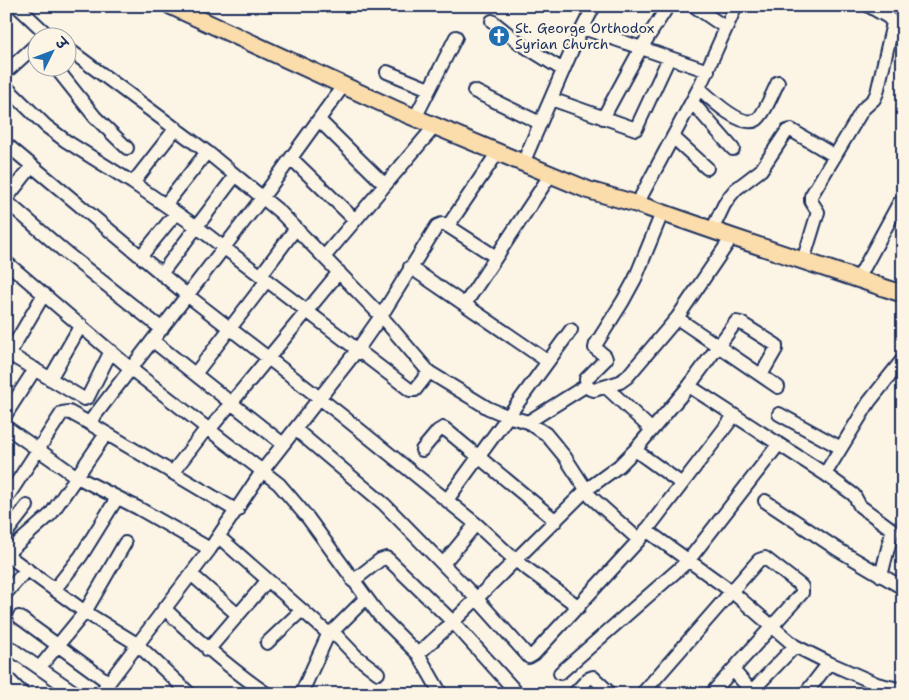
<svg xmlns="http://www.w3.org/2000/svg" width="909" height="700" font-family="'Shantell Sans','Playpen Sans Deva',sans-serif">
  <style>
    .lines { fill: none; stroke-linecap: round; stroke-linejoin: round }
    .minor-casing { stroke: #1b2f5e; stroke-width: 16 }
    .major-casing { stroke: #1b2f5e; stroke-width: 20 }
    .minor { stroke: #fcf5e5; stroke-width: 12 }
    .major { stroke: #fbdcab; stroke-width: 16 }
    .labels { text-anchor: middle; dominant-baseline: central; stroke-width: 4.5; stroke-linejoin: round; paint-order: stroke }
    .poi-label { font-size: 14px; fill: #1b2f5e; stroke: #fcf5e5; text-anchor: start }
  </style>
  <rect width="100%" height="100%" fill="#fcf5e5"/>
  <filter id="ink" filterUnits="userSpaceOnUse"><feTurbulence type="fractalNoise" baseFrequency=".02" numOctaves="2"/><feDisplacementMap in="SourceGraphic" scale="10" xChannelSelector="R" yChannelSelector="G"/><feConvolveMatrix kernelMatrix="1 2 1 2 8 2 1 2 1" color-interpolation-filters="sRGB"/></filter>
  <g filter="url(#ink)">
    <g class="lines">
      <!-- minor casing -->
      <g class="minor-casing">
        <path id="minor" d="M17 6 51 38
          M694 6 726 28
          M492 21 521 44 563 70
          M583 28 708 71
          M68 49 207 152 280 212 381 316 429 372 488 408 507 416 528 422 546 434 565 457 591 497 639 540
          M56 68 95 117 127 148
          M6 72 38 43
          M387 72 429 89
          M6 87 46 126 66 141 133 183 197 227 410 390H415L429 372
          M699 88C710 98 740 128 756 120 763 117 774 90 778 82
          M474 91 540 123
          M551 99 636 129 669 58
          M692 102 733 149
          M415 118 456 37
          M603 118 641 48 668 6
          M319 120 385 185
          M673 137 707 168
          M6 144 187 295 340 414 476 524 515 560 579 607
          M291 158 355 220
          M523 163 575 43 594 6
          M133 183 176 128
          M6 199 32 166
          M6 201 65 252 162 329
          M637 204 699 88 736 6
          M165 205 207 152
          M448 226 498 152
          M712 230 724 205 730 196 736 189 761 170 787 131 791 130 835 156
          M141 256 176 213
          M324 257 435 126
          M803 261 818 212 811 201V196L863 109 874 99 877 93 893 23 888 17 869 6
          M6 262 131 369 279 484 308 518 379 615 418 654 453 622 586 490 619 466 635 450 689 386 736 322 741 323 776 345V349L761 375
          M410 267 547 361
          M161 274 235 176
          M261 275 296 228
          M858 279 899 203
          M465 304 551 174
          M677 318 778 387
          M153 341 283 444
          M9 354 84 399 88 397 111 351
          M6 359 44 294
          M195 374 267 280
          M50 379 81 325
          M587 385 586 379 606 359 605 356 595 348 596 344 623 301 635 279 662 213
          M689 386 825 474 854 495 860 506 890 528 892 532 881 576
          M606 387 652 430
          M6 414 35 369
          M779 414 841 448
          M528 422 587 385 590 389 594 390 620 382 627 377 677 318 732 237
          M6 427 77 477 138 508 210 549
          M295 429 384 504 477 599 529 657 534 654 639 540 734 416
          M209 430 339 272
          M422 450 438 431 443 428 445 429 556 521
          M635 450 682 484
          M173 472 206 429
          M825 474 869 402 903 359
          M6 499 62 413 69 412 89 423
          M447 500 571 330
          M765 501 837 549 903 588
          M237 511 89 423 262 198 343 86
          M646 530 731 591 795 646 829 663 877 684 903 690
          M6 533 27 506
          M219 537 329 634
          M6 554 51 514 106 434
          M7 555 85 612 137 644 190 694
          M443 564 476 524
          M191 574 238 615
          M353 581 380 560 386 558 388 559 453 622 518 694
          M55 589 81 556 117 498
          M6 593 27 569
          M164 608C197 640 229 668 267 694
          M19 617 108 682
          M332 631 356 656 378 673
          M267 643 302 610
          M6 645 77 694
          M208 650 268 580
          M418 654 441 694
          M40 667 85 612 125 543
          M733 670 754 694
          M560 673 688 561 778 445
          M8 679 23 694
          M100 694 210 549 263 470 358 349 381 316 437 226 442 224 448 226 496 257
          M301 694 327 637 366 598
          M574 694 588 679 593 677 611 694
          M642 694 759 560 765 558 800 585 802 587V593L711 694
          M749 694 795 646
          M805 694 829 663
          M870 694 877 684"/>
      </g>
      <!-- major casing -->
      <g class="major-casing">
        <path id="major" d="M171 6 399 111 588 190 637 204 732 237 903 294"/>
      </g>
      <!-- minor -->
      <use href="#minor" class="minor"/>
      <!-- major -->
      <use href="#major" class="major"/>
    </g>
  </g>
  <!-- icons -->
  <defs>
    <g id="church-disc" transform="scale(1.125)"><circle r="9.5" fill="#1f6fb2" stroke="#fcf5e5"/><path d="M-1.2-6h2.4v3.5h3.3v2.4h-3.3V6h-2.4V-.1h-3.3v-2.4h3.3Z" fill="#fff"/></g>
  </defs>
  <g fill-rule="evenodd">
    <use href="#church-disc" x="499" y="36"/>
  </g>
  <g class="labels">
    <!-- poi labels -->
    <g class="poi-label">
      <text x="515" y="28">St. George Orthodox<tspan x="515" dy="16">Syrian Church</tspan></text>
    </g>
  </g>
  <!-- margin -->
  <rect width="909" height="700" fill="none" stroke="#fcf5e5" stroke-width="25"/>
  <rect x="12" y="12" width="884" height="675" fill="none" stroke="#1b2f5e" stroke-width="2" filter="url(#ink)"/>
  <!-- north arrow -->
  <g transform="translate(52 52) rotate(48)"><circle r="24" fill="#fcf5e5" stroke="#a2a6af"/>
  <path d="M0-4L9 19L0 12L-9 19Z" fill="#1f6fb2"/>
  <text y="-8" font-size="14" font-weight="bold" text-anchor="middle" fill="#1b2f5e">उ</text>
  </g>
</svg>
